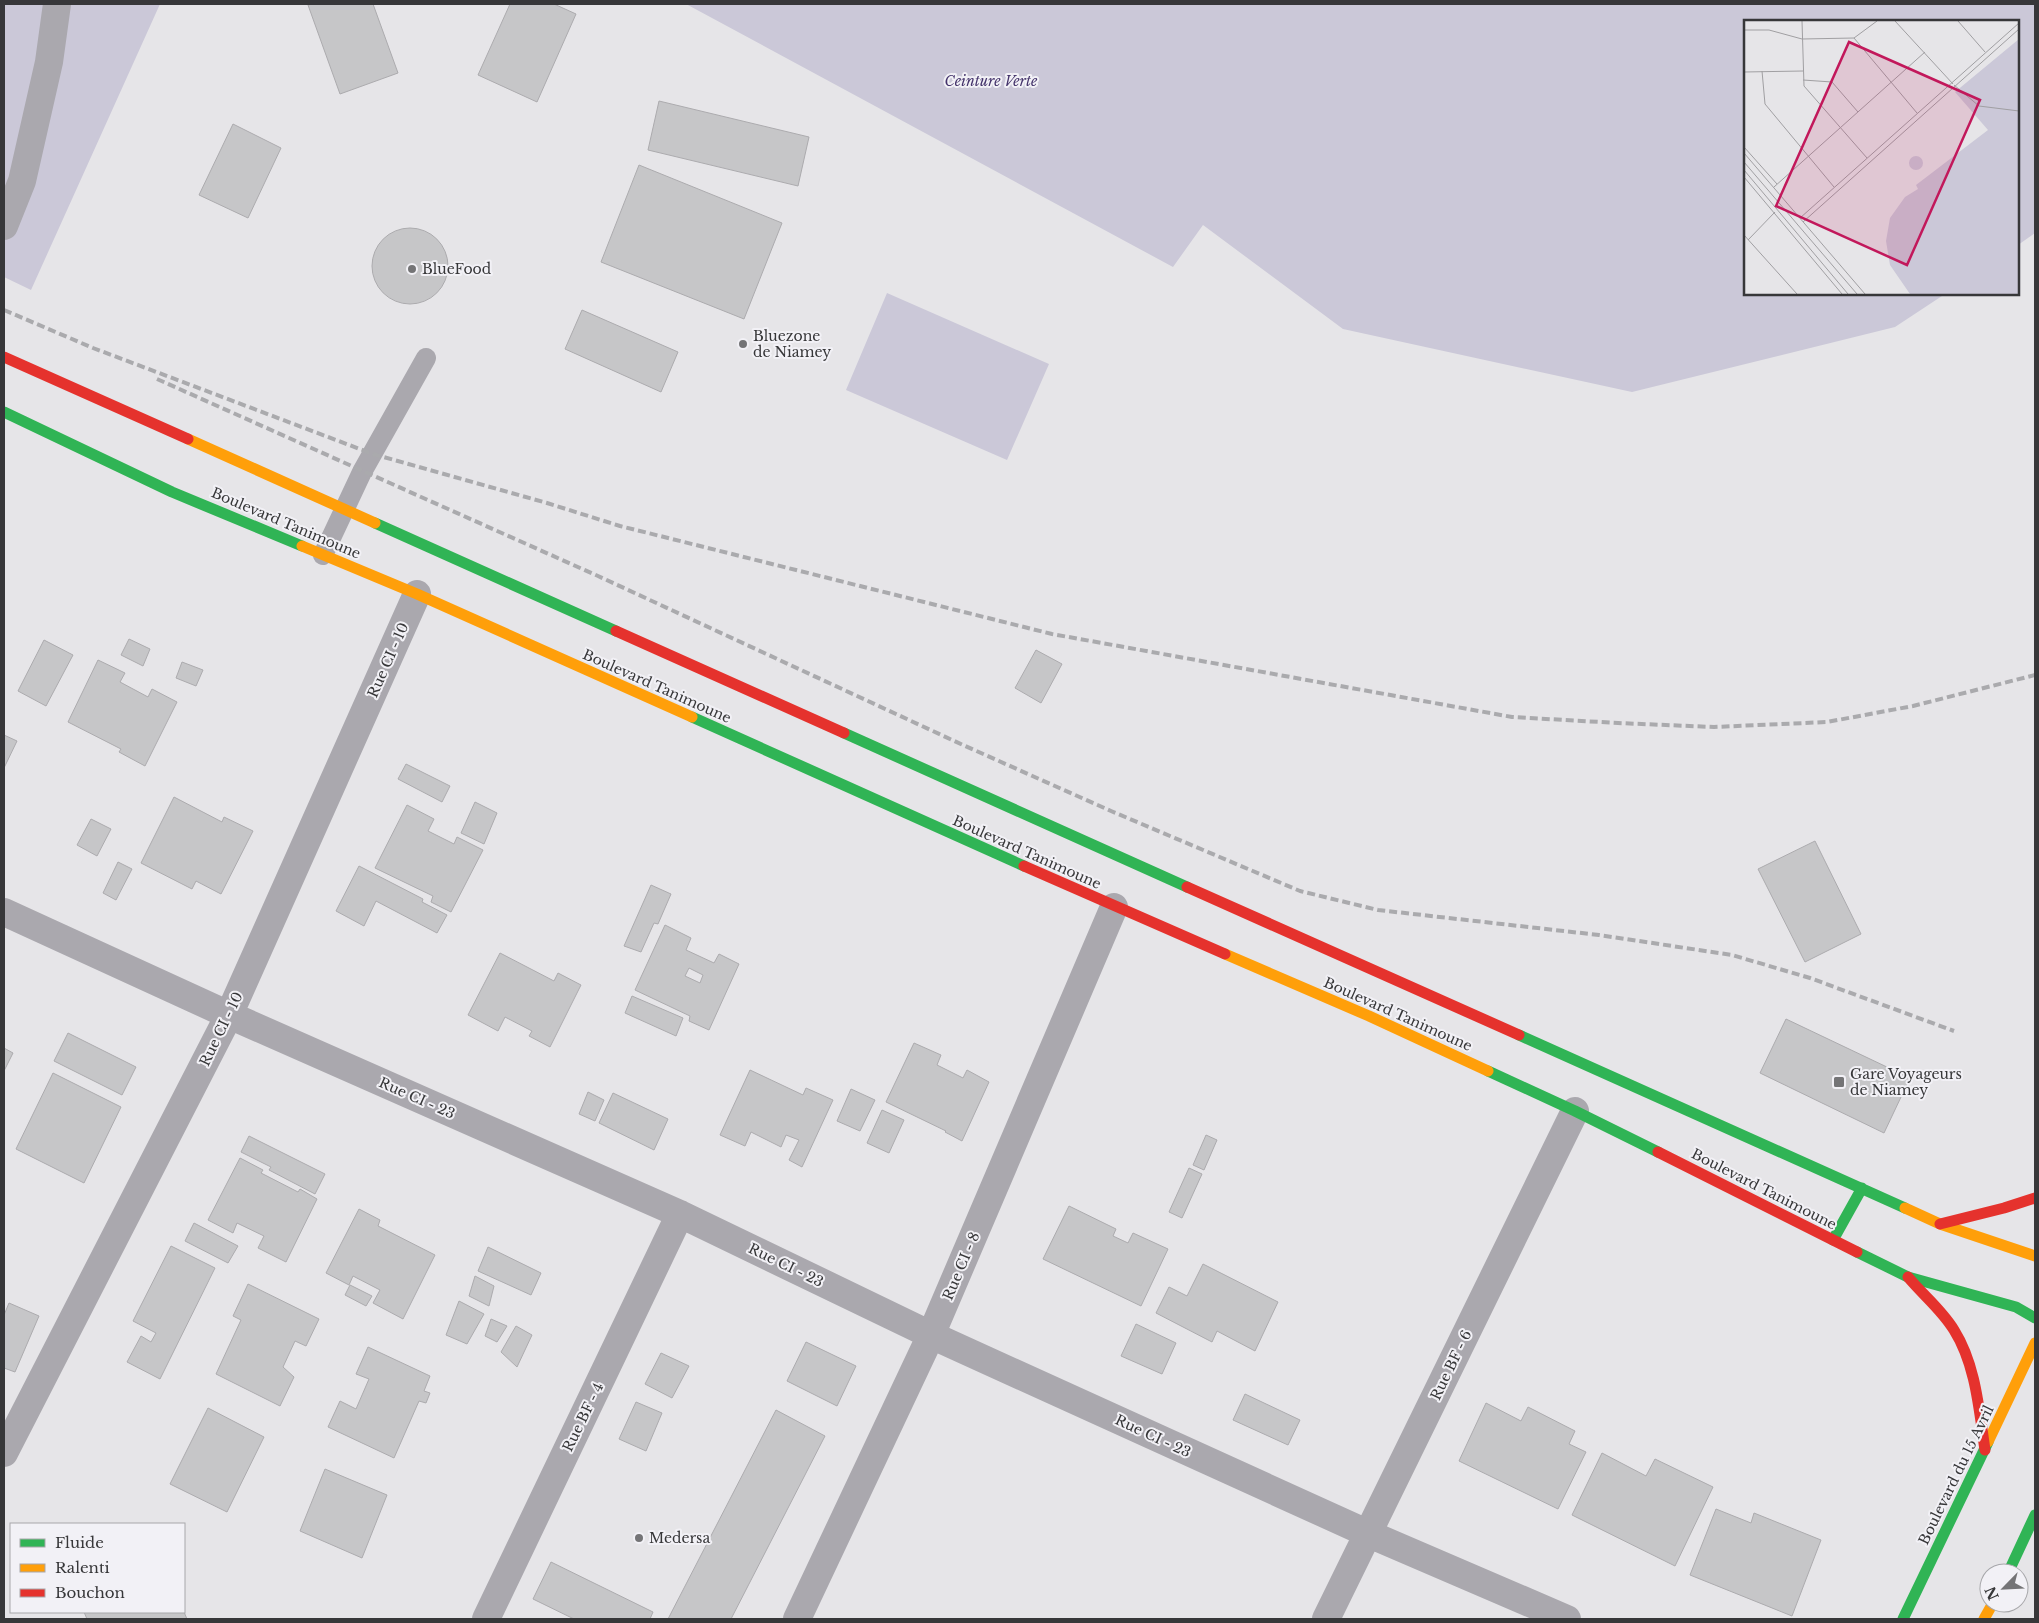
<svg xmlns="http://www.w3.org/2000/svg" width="2039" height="1623" font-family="'Libre Baskerville',serif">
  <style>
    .green { fill: #cbc8d8 }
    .building { fill: #c6c6c8; stroke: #acabae; fill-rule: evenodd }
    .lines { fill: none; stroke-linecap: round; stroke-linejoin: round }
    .lane { stroke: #aaa8ae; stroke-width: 20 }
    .street { stroke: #aaa8ae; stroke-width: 28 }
    .fast { stroke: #30b455; stroke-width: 11 }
    .slow { stroke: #ff9f0a; stroke-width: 11 }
    .jam { stroke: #e5322d; stroke-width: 11 }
    .rail { stroke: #aaaaad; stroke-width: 4; stroke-dasharray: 8 4; stroke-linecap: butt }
    .poi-dot { fill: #747476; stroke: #f2f1f6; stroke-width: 2 }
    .labels { text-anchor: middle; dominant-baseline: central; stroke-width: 4; stroke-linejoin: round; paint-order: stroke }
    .park-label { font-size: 14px; font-style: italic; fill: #44336b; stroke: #f2f1f6 }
    .poi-label { font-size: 14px; fill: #373739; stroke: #f2f1f6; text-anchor: start }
    .street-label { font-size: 14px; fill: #373739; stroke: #f2f1f6 }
    .inset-road { fill: none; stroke: #a09fa2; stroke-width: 1 }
    .view { fill: #c2185b; fill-opacity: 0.15; stroke: #c2185b; stroke-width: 2.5 }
    .inset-edge { fill: none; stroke: #373739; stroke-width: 2.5 }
  </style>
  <rect width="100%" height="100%" fill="#e6e5e8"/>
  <!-- green -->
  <path class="green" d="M4 4H160L31 290 4 277Z
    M686 4H2035V233L2018 245V21H1745V294H1945L1895 327 1632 392 1343 329 1203 225 1173 267Z
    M887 293 1049 364 1007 460 846 390Z"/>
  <!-- building -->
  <path class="building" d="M312 4H373L398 73 340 94 308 5Z
    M510 4H554L576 14 537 102 478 75Z
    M659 101 809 137 798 186 648 150Z
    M233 124 281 148 248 218 199 195Z
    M639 165 782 223 744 319 601 262Z
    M372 266a38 38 0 1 1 76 0a38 38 0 1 1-76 0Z
    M582 310 678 352 661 392 565 349Z
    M129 639 150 649 143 666 121 655Z
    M44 640 73 655 46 706 18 691Z
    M1036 650 1062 664 1041 703 1015 688Z
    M98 660 125 673 120 682 148 697 152 689 177 702 145 766 119 752 121 749 68 722Z
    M182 662 203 670 196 686 176 678Z
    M4 735 17 741 4 768Z
    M406 764 450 786 442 802 398 779Z
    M174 797 222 822 224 817 253 831 221 894 196 881 192 889 141 863Z
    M475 802 497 813 484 844 461 833Z
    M407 805 434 819 428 831 454 844 457 837 483 850 451 912 431 902 433 896 375 868Z
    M91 819 111 829 97 856 77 845Z
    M1815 841 1861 934 1805 962 1758 869Z
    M118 862 132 869 116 900 103 893Z
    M359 866 423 899 422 902 447 915 437 933 376 901 364 926 336 911Z
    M651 885 671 894 658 924 654 923 641 952 624 946Z
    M665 925 691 938 686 950 714 963 719 954 739 964 709 1030 689 1021 690 1016 635 990ZM689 968 703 975 700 983 685 976Z
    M500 953 554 981 558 973 581 985 550 1047 529 1036 532 1031 505 1017 498 1031 468 1015Z
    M632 996 683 1018 676 1036 625 1013Z
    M1786 1019 1910 1078 1884 1133 1760 1073Z
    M68 1033 136 1067 122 1095 54 1061Z
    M914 1043 941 1055 937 1065 963 1078 967 1070 989 1082 962 1141 945 1132 946 1131 886 1102Z
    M4 1048 13 1053 4 1071Z
    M750 1070 803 1095 806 1088 833 1100 802 1167 789 1160 799 1140 786 1135 781 1147 751 1132 745 1146 720 1135Z
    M53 1073 121 1107 84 1183 16 1149Z
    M851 1089 875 1100 860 1131 837 1121Z
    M588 1092 604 1100 595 1121 579 1114Z
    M613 1093 668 1119 654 1150 599 1123Z
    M882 1110 904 1120 889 1153 867 1143Z
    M1206 1135 1217 1140 1204 1170 1193 1165Z
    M249 1136 325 1174 315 1194 269 1170 271 1167 241 1152Z
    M240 1158 263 1170 261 1173 298 1192 300 1189 317 1199 286 1262 258 1248 264 1236 237 1223 233 1233 208 1220Z
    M1189 1168 1202 1174 1182 1218 1169 1212Z
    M1069 1206 1116 1229 1113 1236 1128 1243 1133 1233 1168 1249 1141 1306 1043 1259Z
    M359 1209 380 1220 378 1226 435 1255 403 1319 373 1303 380 1290 353 1276 349 1285 326 1273Z
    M194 1223 238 1246 228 1263 185 1241Z
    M171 1246 215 1268 160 1379 127 1362 141 1336 151 1342 156 1333 133 1321Z
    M488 1247 541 1273 531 1295 478 1271Z
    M1203 1264 1278 1302 1255 1351 1217 1331 1212 1342 1156 1313 1169 1287 1187 1296Z
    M475 1276 494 1286 489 1306 469 1296Z
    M248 1284 319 1319 306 1346 295 1341 283 1367 294 1377 280 1406 216 1374 241 1320 233 1316Z
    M350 1285 372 1296 366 1306 345 1295Z
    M459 1301 484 1314 467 1344 446 1335Z
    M9 1303 39 1316 15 1372 4 1368V1315Z
    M491 1319 507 1326 497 1342 485 1336Z
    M1136 1324 1176 1343 1162 1374 1121 1356Z
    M516 1326 532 1335 517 1367 501 1352Z
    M806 1342 856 1366 837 1406 787 1381Z
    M368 1347 430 1376 424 1391 430 1393 426 1403 419 1401 394 1458 328 1427 340 1401 356 1409 369 1379 356 1374Z
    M661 1353 689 1366 672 1398 645 1384Z
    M1245 1394 1300 1420 1288 1445 1233 1420Z
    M636 1402 662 1413 646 1451 619 1439Z
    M1486 1403 1521 1421 1528 1407 1575 1431 1569 1444 1586 1452 1558 1509 1459 1461Z
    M208 1408 264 1437 227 1512 170 1484Z
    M776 1410 825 1436 731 1619H668Z
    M1602 1453 1646 1476 1655 1459 1713 1487 1675 1566 1572 1515Z
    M325 1469 387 1495 362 1558 300 1531Z
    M1716 1509 1751 1523 1754 1513 1821 1540 1792 1616 1690 1575Z
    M551 1562 653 1612 650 1619H574L533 1599Z
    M84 1612H184L187 1619H87Z"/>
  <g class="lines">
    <!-- lane -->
    <path class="lane" d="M323 555 362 472 426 358"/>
    <!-- street -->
    <path class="street" d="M4 226 22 181 49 62 57 4
      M4 912 229 1015 680 1214 931 1335 1369 1534 1567 1619
      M4 1453 229 1015 417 594
      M486 1619 680 1214
      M797 1619 931 1335 1114 907
      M1326 1619 1575 1111"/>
    <!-- fast -->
    <path class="fast" d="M4 412 172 492 302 546
      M375 523 616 631
      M692 717 1024 866
      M844 733 1187 887
      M1519 1035 1905 1208
      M1488 1071 1575 1111 1658 1152
      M1833 1240 1862 1188
      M1857 1252 1908 1277 2016 1307 2035 1318
      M2008 1573 2035 1515
      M1903 1619 1988 1442"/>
    <!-- slow -->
    <path class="slow" d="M188 439 375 523
      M302 546 417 594 692 717
      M1225 954 1369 1016 1488 1071
      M1905 1208 1940 1224 2035 1256
      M1988 1442 2035 1343
      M1984 1619 1993 1603"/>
    <!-- jam -->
    <path class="jam" d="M4 357 188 439
      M616 631 844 733
      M1024 866 1225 954
      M1187 887 1519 1035
      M1658 1152 1857 1252
      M1940 1224 2004 1208 2035 1198
      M1908 1277C1923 1295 1942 1310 1954 1330 1976 1365 1979 1410 1985 1450"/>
    <!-- rail -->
    <path class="rail" d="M4 310 93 348 373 454 547 503 620 526 1052 634 1512 717 1618 723 1714 727 1827 722 1913 706 2035 675
      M157 379 598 576 963 745 1111 811 1300 891 1378 910 1599 935 1732 955 1810 978 1954 1031"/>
  </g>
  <!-- markers -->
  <g class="poi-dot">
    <circle cx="412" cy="269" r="5"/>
    <circle cx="743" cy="344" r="5"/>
    <rect x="1833" y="1076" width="12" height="12" rx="2.5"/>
    <circle cx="639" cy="1538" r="5"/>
  </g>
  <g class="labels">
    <!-- park labels -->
    <g class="park-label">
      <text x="991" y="81">Ceinture Verte</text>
    </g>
    <!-- poi labels -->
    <g class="poi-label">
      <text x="422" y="269">BlueFood</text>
      <text x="753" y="336">Bluezone<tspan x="753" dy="16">de Niamey</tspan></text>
      <text x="1850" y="1074">Gare Voyageurs<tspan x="1850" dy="16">de Niamey</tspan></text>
      <text x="649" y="1538">Medersa</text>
    </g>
    <!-- street labels -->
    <g class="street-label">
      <text transform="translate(286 523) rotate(23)">Boulevard Tanimoune</text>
      <text transform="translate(388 660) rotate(-66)">Rue CI - 10</text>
      <text transform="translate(657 686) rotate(24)">Boulevard Tanimoune</text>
      <text transform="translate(1027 852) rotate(24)">Boulevard Tanimoune</text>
      <text transform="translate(1398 1014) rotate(24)">Boulevard Tanimoune</text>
      <text transform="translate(221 1029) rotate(-64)">Rue CI - 10</text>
      <text transform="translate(417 1098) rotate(24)">Rue CI - 23</text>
      <text transform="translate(1764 1189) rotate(27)">Boulevard Tanimoune</text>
      <text transform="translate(786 1265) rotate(26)">Rue CI - 23</text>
      <text transform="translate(961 1266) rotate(-67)">Rue CI - 8</text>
      <text transform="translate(1451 1365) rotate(-64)">Rue BF - 6</text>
      <text transform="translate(583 1417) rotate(-64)">Rue BF - 4</text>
      <text transform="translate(1153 1436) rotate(25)">Rue CI - 23</text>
      <text transform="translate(1956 1475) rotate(-64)">Boulevard du 15 Avril</text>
    </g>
  </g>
  <!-- overview -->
  <g transform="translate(1744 20)">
    <rect width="275" height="275" fill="#e6e5e8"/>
    <path d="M275 19V274H166L146 245 142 221 146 198 161 177 174 169 172 165 244 110 211 72ZM165 143a7 7 0 1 1 14 0a7 7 0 1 1-14 0Z" fill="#cbc8d8"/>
    <path class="inset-road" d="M58 1 60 66 123 138M151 1 209 64M214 1 241 32M0 10H25L58 19 110 18 173 93M110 18 133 1M18 51 21 84 90 167M0 52 59 51M59 60 88 62 114 92M210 65 235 86 275 91M0 127 33 164M0 133 121 274M0 142 113 274M0 150 104 274M0 157 98 274M30 167 181 32M56 198 275 3M59 202 275 9M0 215 53 274M4 220 31 192"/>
    <path class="view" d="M105 22 236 80 163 245 32 186Z"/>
    <rect width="275" height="275" class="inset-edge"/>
  </g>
  <!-- border -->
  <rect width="2039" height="1623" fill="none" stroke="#373739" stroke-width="10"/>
  <!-- legend -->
  <rect x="10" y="1523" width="175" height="90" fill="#f2f1f6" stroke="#a7a7aa"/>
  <rect x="20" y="1539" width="25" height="8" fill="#30b455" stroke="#a7a7aa"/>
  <text x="55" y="1548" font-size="15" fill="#373739">Fluide</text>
  <rect x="20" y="1564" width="25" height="8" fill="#ff9f0a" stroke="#a7a7aa"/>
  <text x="55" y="1573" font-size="15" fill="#373739">Ralenti</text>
  <rect x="20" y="1589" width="25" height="8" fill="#e5322d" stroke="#a7a7aa"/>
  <text x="55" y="1598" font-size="15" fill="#373739">Bouchon</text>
  <!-- north arrow -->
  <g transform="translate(2004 1588) rotate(246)"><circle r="24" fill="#f2f1f6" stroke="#a7a7aa"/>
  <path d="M0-4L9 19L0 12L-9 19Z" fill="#747476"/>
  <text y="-8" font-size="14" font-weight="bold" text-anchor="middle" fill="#373739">N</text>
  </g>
</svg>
